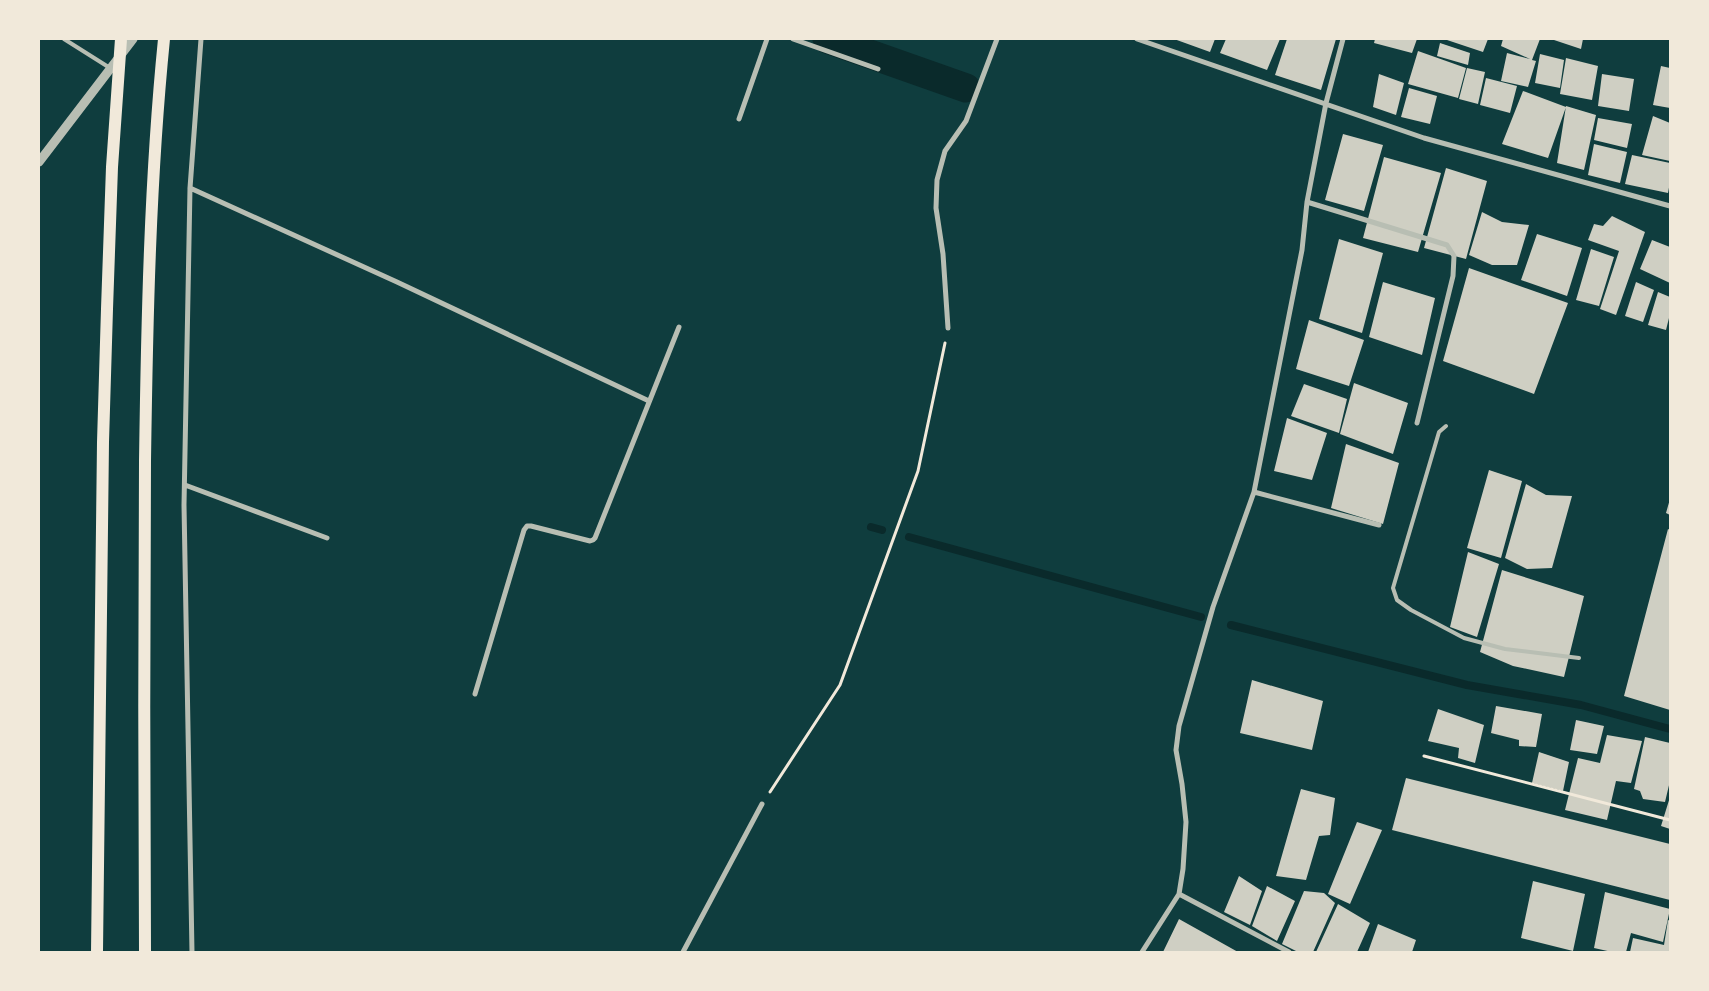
<svg xmlns="http://www.w3.org/2000/svg" width="1709" height="991" font-family="Manrope,sans-serif">
  <style>
    .lines { fill: none; stroke-linecap: round; stroke-linejoin: round }
    .stream { stroke: #0a2a2b; stroke-width: 8 }
    .canal { stroke: #0a2a2b; stroke-width: 29 }
    .building { fill: #cfcfc3 }
    .path { stroke: #f1e9da; stroke-width: 3 }
    .service { stroke: #b8beb3; stroke-width: 4 }
    .minor { stroke: #b8beb3; stroke-width: 5 }
    .tertiary { stroke: #b8beb3; stroke-width: 9 }
    .primary { stroke: #f1e9da; stroke-width: 12 }
  </style>
  <rect width="100%" height="100%" fill="#0f3d3e"/>
  <g class="lines">
    <!-- stream -->
    <path class="stream" d="M871 527 882 530
      M909 537 1201 617
      M1231 625 1467 685 1581 705 1670 729"/>
    <!-- canal -->
    <path class="canal" d="M827 39 966 88"/>
  </g>
  <!-- building -->
  <path class="building" d="M1174 39H1215L1210 52Z
    M1226 39H1280L1267 70 1220 53Z
    M1287 39H1336L1321 90 1275 75Z
    M1375 39H1417L1412 53 1374 43Z
    M1444 39H1488L1483 52Z
    M1503 39H1540L1532 60 1536 61 1528 87 1501 81 1507 53 1530 59 1501 46Z
    M1551 39H1583L1581 49Z
    M1440 43 1470 53 1468 65 1437 56Z
    M1418 51 1466 68 1458 98 1408 84Z
    M1540 54 1564 60 1560 88 1535 83Z
    M1566 58 1598 66 1592 100 1560 94Z
    M1661 66 1670 68V108L1653 105Z
    M1467 68 1485 72 1478 104 1459 99Z
    M1379 74 1404 83 1396 115 1373 107Z
    M1602 74 1634 79 1629 111 1598 106Z
    M1486 78 1517 86 1510 113 1480 105Z
    M1409 88 1437 96 1430 124 1401 117Z
    M1523 91 1566 107 1548 158 1502 144Z
    M1566 106 1596 115 1584 170 1557 163Z
    M1653 116 1670 123V161L1642 155Z
    M1598 118 1632 124 1627 148 1594 140Z
    M1343 134 1383 145 1364 211 1325 200Z
    M1594 144 1627 152 1620 183 1588 175Z
    M1632 155 1670 163V182L1668 193 1625 184Z
    M1384 157 1441 173 1418 252 1363 238Z
    M1446 168 1487 181 1466 259 1424 248Z
    M1482 212 1502 222 1529 225 1517 265H1492L1469 255Z
    M1612 216 1645 232 1616 315 1600 309 1619 251 1588 240 1594 224 1603 226Z
    M1537 234 1582 248 1567 296 1521 280Z
    M1339 239 1383 253 1362 333 1319 319Z
    M1652 240 1670 247V283L1640 269Z
    M1591 249 1614 257 1599 306 1576 300Z
    M1469 268 1568 303 1534 394 1443 361Z
    M1383 282 1435 298 1422 355 1369 337Z
    M1636 282 1654 290 1643 322 1625 316Z
    M1658 292 1670 297V314L1666 330 1648 325Z
    M1309 320 1364 340 1349 386 1296 369Z
    M1354 383 1408 403 1393 454 1340 434Z
    M1304 384 1347 399 1339 433 1291 416Z
    M1287 418 1327 433 1312 480 1274 471Z
    M1346 444 1399 463 1383 524 1331 508Z
    M1489 470 1522 481 1501 558 1467 548Z
    M1526 484 1546 495 1572 496 1552 568 1527 569 1505 558Z
    M1670 499V515L1666 513Z
    M1668 529 1670 530V710L1624 696Z
    M1468 552 1499 564 1477 637 1450 627Z
    M1502 570 1584 596 1564 677 1513 666 1480 652Z
    M1252 680 1323 701 1312 750 1240 733Z
    M1496 706 1542 714 1536 747 1519 746V740L1491 733Z
    M1438 709 1484 725 1475 763 1458 758 1459 748 1428 741Z
    M1576 720 1604 726 1597 754 1570 750Z
    M1607 735 1642 741 1631 783 1616 781 1607 820 1565 810 1578 758 1600 763Z
    M1645 737 1670 743V781L1665 802 1643 799 1640 791 1634 789Z
    M1539 752 1569 762 1563 791 1532 783Z
    M1406 778 1670 844V900L1392 830Z
    M1301 789 1335 798 1330 835 1319 836 1306 880 1276 876Z
    M1670 797V829L1661 826Z
    M1357 822 1382 830 1350 904 1328 894Z
    M1239 876 1262 891 1250 925 1224 912Z
    M1533 881 1585 894 1573 951 1521 938Z
    M1267 886 1295 901 1277 941 1252 926Z
    M1304 891 1324 893 1335 903 1313 952H1298L1282 944Z
    M1605 892 1670 909 1663 942 1631 933 1626 952H1612L1594 948Z
    M1338 904 1370 923 1357 952H1316Z
    M1179 919 1238 952H1163Z
    M1668 920 1670 921V952H1630L1633 938 1664 945Z
    M1378 924 1416 940 1412 952H1368Z"/>
  <g class="lines">
    <!-- path -->
    <path class="path" d="M1424 756 1670 820
      M770 792 840 685 918 471 945 343"/>
    <!-- service -->
    <path class="service" d="M64 39 110 68
      M1446 426 1439 432 1393 588 1397 600 1411 610 1464 638 1505 649 1579 658"/>
    <!-- minor -->
    <path class="minor" d="M793 39 878 69
      M1137 39 1424 138 1670 206
      M739 119 767 39
      M190 188 397 282 649 401
      M1307 202 1447 245 1454 256 1453 276 1417 423
      M948 328 943 254 936 208 937 180 945 151 966 121 997 39
      M185 485 327 538
      M1254 492 1379 525
      M475 694 524 530 527 526H531L590 541 593 540 595 538 679 327
      M1179 894 1289 952
      M192 952 184 505 190 188 201 39
      M683 952 762 804
      M1142 952 1179 894 1183 869 1186 822 1182 784 1176 750 1179 726 1213 607 1254 492 1302 250 1307 202 1326 103 1343 39"/>
    <!-- tertiary -->
    <path class="tertiary" d="M39 162 133 39"/>
    <!-- primary -->
    <path class="primary" d="M97 952 103 442 107 309 112 167 121 39
      M145 952C144 788 144 625 145 461 147 320 150 179 164 39"/>
  </g>
  <!-- border -->
  <rect width="1709" height="991" fill="none" stroke="#f1e9da" stroke-width="80"/>
</svg>
